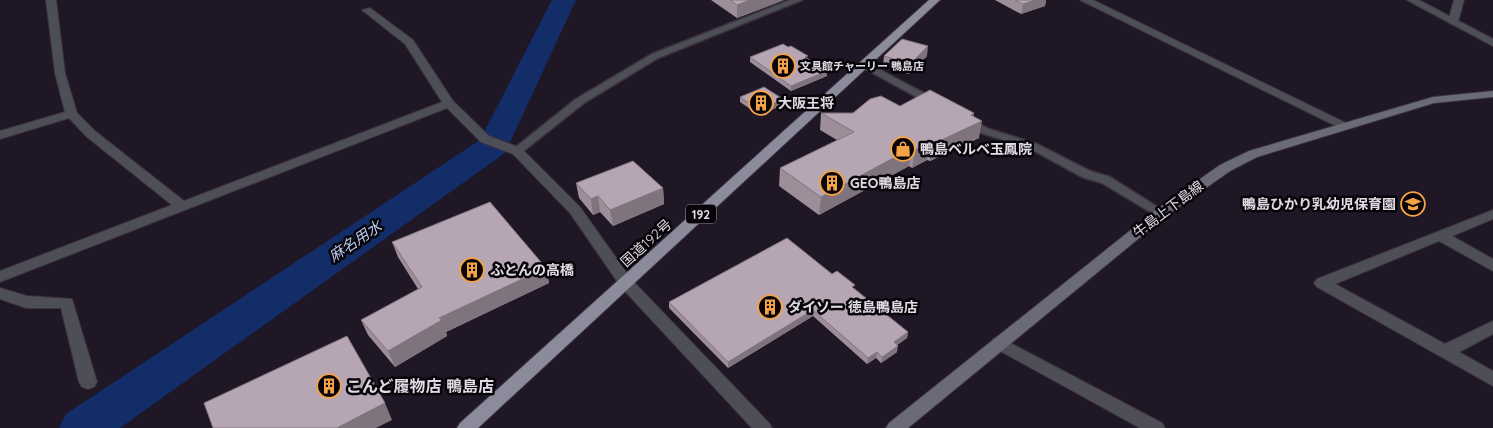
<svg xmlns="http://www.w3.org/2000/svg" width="1493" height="428" font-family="Quicksand,'Noto Sans JP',sans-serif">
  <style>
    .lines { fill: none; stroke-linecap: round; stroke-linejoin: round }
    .river { fill: #132d69; fill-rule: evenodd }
    .service-casing { stroke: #3a3240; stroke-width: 3 }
    .minor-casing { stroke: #3a3240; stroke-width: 2 }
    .tertiary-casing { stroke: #3a3240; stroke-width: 2 }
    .secondary-casing { stroke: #3a3240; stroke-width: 2 }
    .trunk-casing { stroke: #3a3240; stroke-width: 2 }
    .service { fill: #4e4e56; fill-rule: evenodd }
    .minor { fill: #4e4e56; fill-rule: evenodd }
    .tertiary { fill: #4e4e56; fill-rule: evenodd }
    .secondary { fill: #6b6b77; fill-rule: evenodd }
    .trunk { fill: #8c8b9c; fill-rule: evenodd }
    .wall { fill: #9d8e99 }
    .shaded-wall { fill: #7f747d }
    .building { fill: #b6a5b2; stroke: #7f747d }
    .labels { text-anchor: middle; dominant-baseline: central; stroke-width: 5; stroke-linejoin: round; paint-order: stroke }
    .far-poi-label { font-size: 11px; font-weight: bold; fill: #e1dbe5; stroke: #07050a; text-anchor: start }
    .shield { fill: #07050a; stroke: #a09ba3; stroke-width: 1 }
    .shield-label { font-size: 12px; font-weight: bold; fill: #e1dbe5 }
    .poi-label { font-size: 14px; font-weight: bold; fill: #e1dbe5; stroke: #07050a; text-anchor: start }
    .street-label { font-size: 14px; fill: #e1dbe5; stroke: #07050a }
    .water-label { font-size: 15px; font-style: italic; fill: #b7caee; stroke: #07050a }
    .near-poi-label { font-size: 16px; font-weight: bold; fill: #e1dbe5; stroke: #07050a; text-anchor: start }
  </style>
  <rect width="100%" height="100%" fill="#1f1725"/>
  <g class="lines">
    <!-- river -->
    <path class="river" d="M552 0H576L505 153 120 428H59L66 414 480 140Z"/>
    <!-- service casing -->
    <g class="service-casing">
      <path id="service" d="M790 0H802L658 58 584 103 521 153H513L511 151 576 99 652 54Z
        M865 62 939 101 940 103 939 105H931L862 67V63Z
        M966 117 989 129 1037 144 1090 171 1110 177 1167 213 1165 216H1157L1102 183 1082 177 1029 148 981 133 962 122 961 120 962 118Z"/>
    </g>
    <!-- minor casing -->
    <g class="minor-casing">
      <path id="minor" d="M46 0H56L65 73 77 113 95 131 184 201 442 102 405 44 362 10 370 8 413 40 453 101 489 136 521 148 580 207 631 279 769 423 772 428H752L621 287 570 213 513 154 481 142 447 108 0 282V271L172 205 87 137 69 118 0 139V131L65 112 55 73Z
        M1080 0H1093L1352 126 1346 130 1342 129Z
        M1454 0H1464L1458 22 1453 25 1448 22Z
        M1493 210V219L1452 236 1493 259V271L1439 241 1335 284 1445 344 1493 321V334L1459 352 1493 371V386L1317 287 1314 283 1317 279Z
        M0 288 27 296 72 299 97 382 94 387 88 389 82 387 79 382 61 308H26L0 299Z
        M999 337 1162 423 1165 428H1140L993 347 991 343 993 339Z"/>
    </g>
    <!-- tertiary casing -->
    <g class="tertiary-casing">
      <path id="tertiary" d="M1407 0H1419L1493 39V46Z"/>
    </g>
    <!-- secondary casing -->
    <g class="secondary-casing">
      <path id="secondary" d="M1493 91V97L1434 103 1257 157 1230 171 1166 216 908 428H886L889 423 1156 210 1220 165 1249 151 1433 97Z"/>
    </g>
    <!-- trunk casing -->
    <g class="trunk-casing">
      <path id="trunk" d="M929 0H940L478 428H457L460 423Z"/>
    </g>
    <!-- service -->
    <use href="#service" class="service"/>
    <!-- minor -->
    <use href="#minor" class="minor"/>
    <!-- tertiary -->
    <use href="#tertiary" class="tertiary"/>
    <!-- secondary -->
    <use href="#secondary" class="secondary"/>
    <!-- trunk -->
    <use href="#trunk" class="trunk"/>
  </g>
  <!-- wall -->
  <path class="wall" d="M711 0H784L737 18Z
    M995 0H1046L1045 6 1021 14Z
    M884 56H927L909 74 883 66Z
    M750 57 808 59 827 76 791 91 750 62Z
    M740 97 783 99V105L759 115 740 102Z
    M900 106 974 116 979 138 930 161 927 160 912 168 909 166 819 215 779 186 780 168 837 140 820 130 821 113H853Z
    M576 183 663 188 664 204 613 226 600 212 593 215 579 198Z
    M392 242 546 268 549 283 446 332 447 336 395 367 368 335 361 320 418 289 398 257Z
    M832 274 855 289 908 332 907 338 897 345V352L881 363 876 358 867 364 813 316 728 368 669 308V302Z"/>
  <!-- shaded-wall -->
  <path class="shaded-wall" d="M750 0H784L737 18V5Z
    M1036 0H1046L1045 6 1021 14 1023 4Z
    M928 46 927 56 909 74 910 64Z
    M827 71V76L791 91V86Z
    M783 99V105L759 115V110Z
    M974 113 972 126 982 121 979 138 930 161 933 144Z
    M930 142 927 160 912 168 915 150Z
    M912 148 909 166 819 215 821 197Z
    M663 188 664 204 613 226 610 210Z
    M598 196 600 212 593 215 591 199Z
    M546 268 549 283 446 332 447 336 395 367 388 351 439 318Z
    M813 310V316L728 368V362Z
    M908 332 907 338 893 348 894 342Z
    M898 346 897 352 881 363 882 357Z
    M877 352 876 358 867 364 868 358Z
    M385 403 392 420 376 428H337Z"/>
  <!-- building -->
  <path class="building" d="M730 0H750L737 5Z
    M1015 0H1036L1023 4Z
    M902 39 928 46 910 64 884 56Z
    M783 44 788 47 791 46 808 56 805 57 827 71 791 86 750 57Z
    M764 87 783 99 759 110 740 97Z
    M930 90 974 113 971 115 982 121 933 144 930 142 915 150 912 148 821 197 780 168 854 132 821 113H853L870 99 881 96 900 106Z
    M633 161 663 188 610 210 598 196 591 199 576 183Z
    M490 202 546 268 439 318 442 320 388 351 361 320 422 287 392 242Z
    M787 238 832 274 837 271 855 285 852 287 908 332 894 342 898 346 882 357 877 352 868 358 813 310 728 362 669 302Z
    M347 336 385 403 337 428H213L204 403Z"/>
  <!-- icons -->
  <defs>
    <g id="building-ring" transform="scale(1.25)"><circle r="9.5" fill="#07050a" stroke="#f5a345" stroke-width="1.5"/><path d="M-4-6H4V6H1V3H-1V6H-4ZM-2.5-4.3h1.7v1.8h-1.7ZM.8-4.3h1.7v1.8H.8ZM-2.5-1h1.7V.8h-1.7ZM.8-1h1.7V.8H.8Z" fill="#f5a345"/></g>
    <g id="shop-ring" transform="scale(1.25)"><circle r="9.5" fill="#07050a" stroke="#f5a345" stroke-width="1.5"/><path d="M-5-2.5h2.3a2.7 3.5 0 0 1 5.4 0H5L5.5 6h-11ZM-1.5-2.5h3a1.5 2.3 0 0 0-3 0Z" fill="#f5a345"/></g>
    <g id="school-ring" transform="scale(1.25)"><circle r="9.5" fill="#07050a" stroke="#f5a345" stroke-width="1.5"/><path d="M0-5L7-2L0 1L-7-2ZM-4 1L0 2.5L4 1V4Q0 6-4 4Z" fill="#f5a345"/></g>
  </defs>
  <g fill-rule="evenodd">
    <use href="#building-ring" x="783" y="66"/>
    <use href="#building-ring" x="761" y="103"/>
    <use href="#shop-ring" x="903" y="149"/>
    <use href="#building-ring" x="832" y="183"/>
    <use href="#school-ring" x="1413" y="204"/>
    <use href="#building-ring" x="472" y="270"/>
    <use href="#building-ring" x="770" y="307"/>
    <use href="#building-ring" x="329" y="386"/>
  </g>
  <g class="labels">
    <!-- far-poi labels -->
    <g class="far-poi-label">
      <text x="800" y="66">文具館チャーリー 鴨島店</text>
    </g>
    <!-- shield labels -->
    <rect class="shield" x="686" y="204.5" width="30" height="19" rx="4"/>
    <g class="shield-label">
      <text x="701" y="214">192</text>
    </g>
    <!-- poi labels -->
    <g class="poi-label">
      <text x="778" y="103">大阪王将</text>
      <text x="920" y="149">鴨島ベルベ玉鳳院</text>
      <text x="850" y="183">GEO鴨島店</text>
      <text x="1396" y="204" text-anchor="end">鴨島ひかり乳幼児保育園</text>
      <text x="490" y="270">ふとんの高橋</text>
      <text x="788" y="307">ダイソー 徳島鴨島店</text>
    </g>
    <!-- street labels -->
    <g class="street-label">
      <text transform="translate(1168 209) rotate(-37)">牛島上下島線</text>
      <text transform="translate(646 243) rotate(-42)">国道192号</text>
    </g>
    <!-- water labels -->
    <g class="water-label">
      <text transform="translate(355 241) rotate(-34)">麻名用水</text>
    </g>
    <!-- near-poi labels -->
    <g class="near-poi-label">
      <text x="346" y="386">こんど履物店 鴨島店</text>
    </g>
  </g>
</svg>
